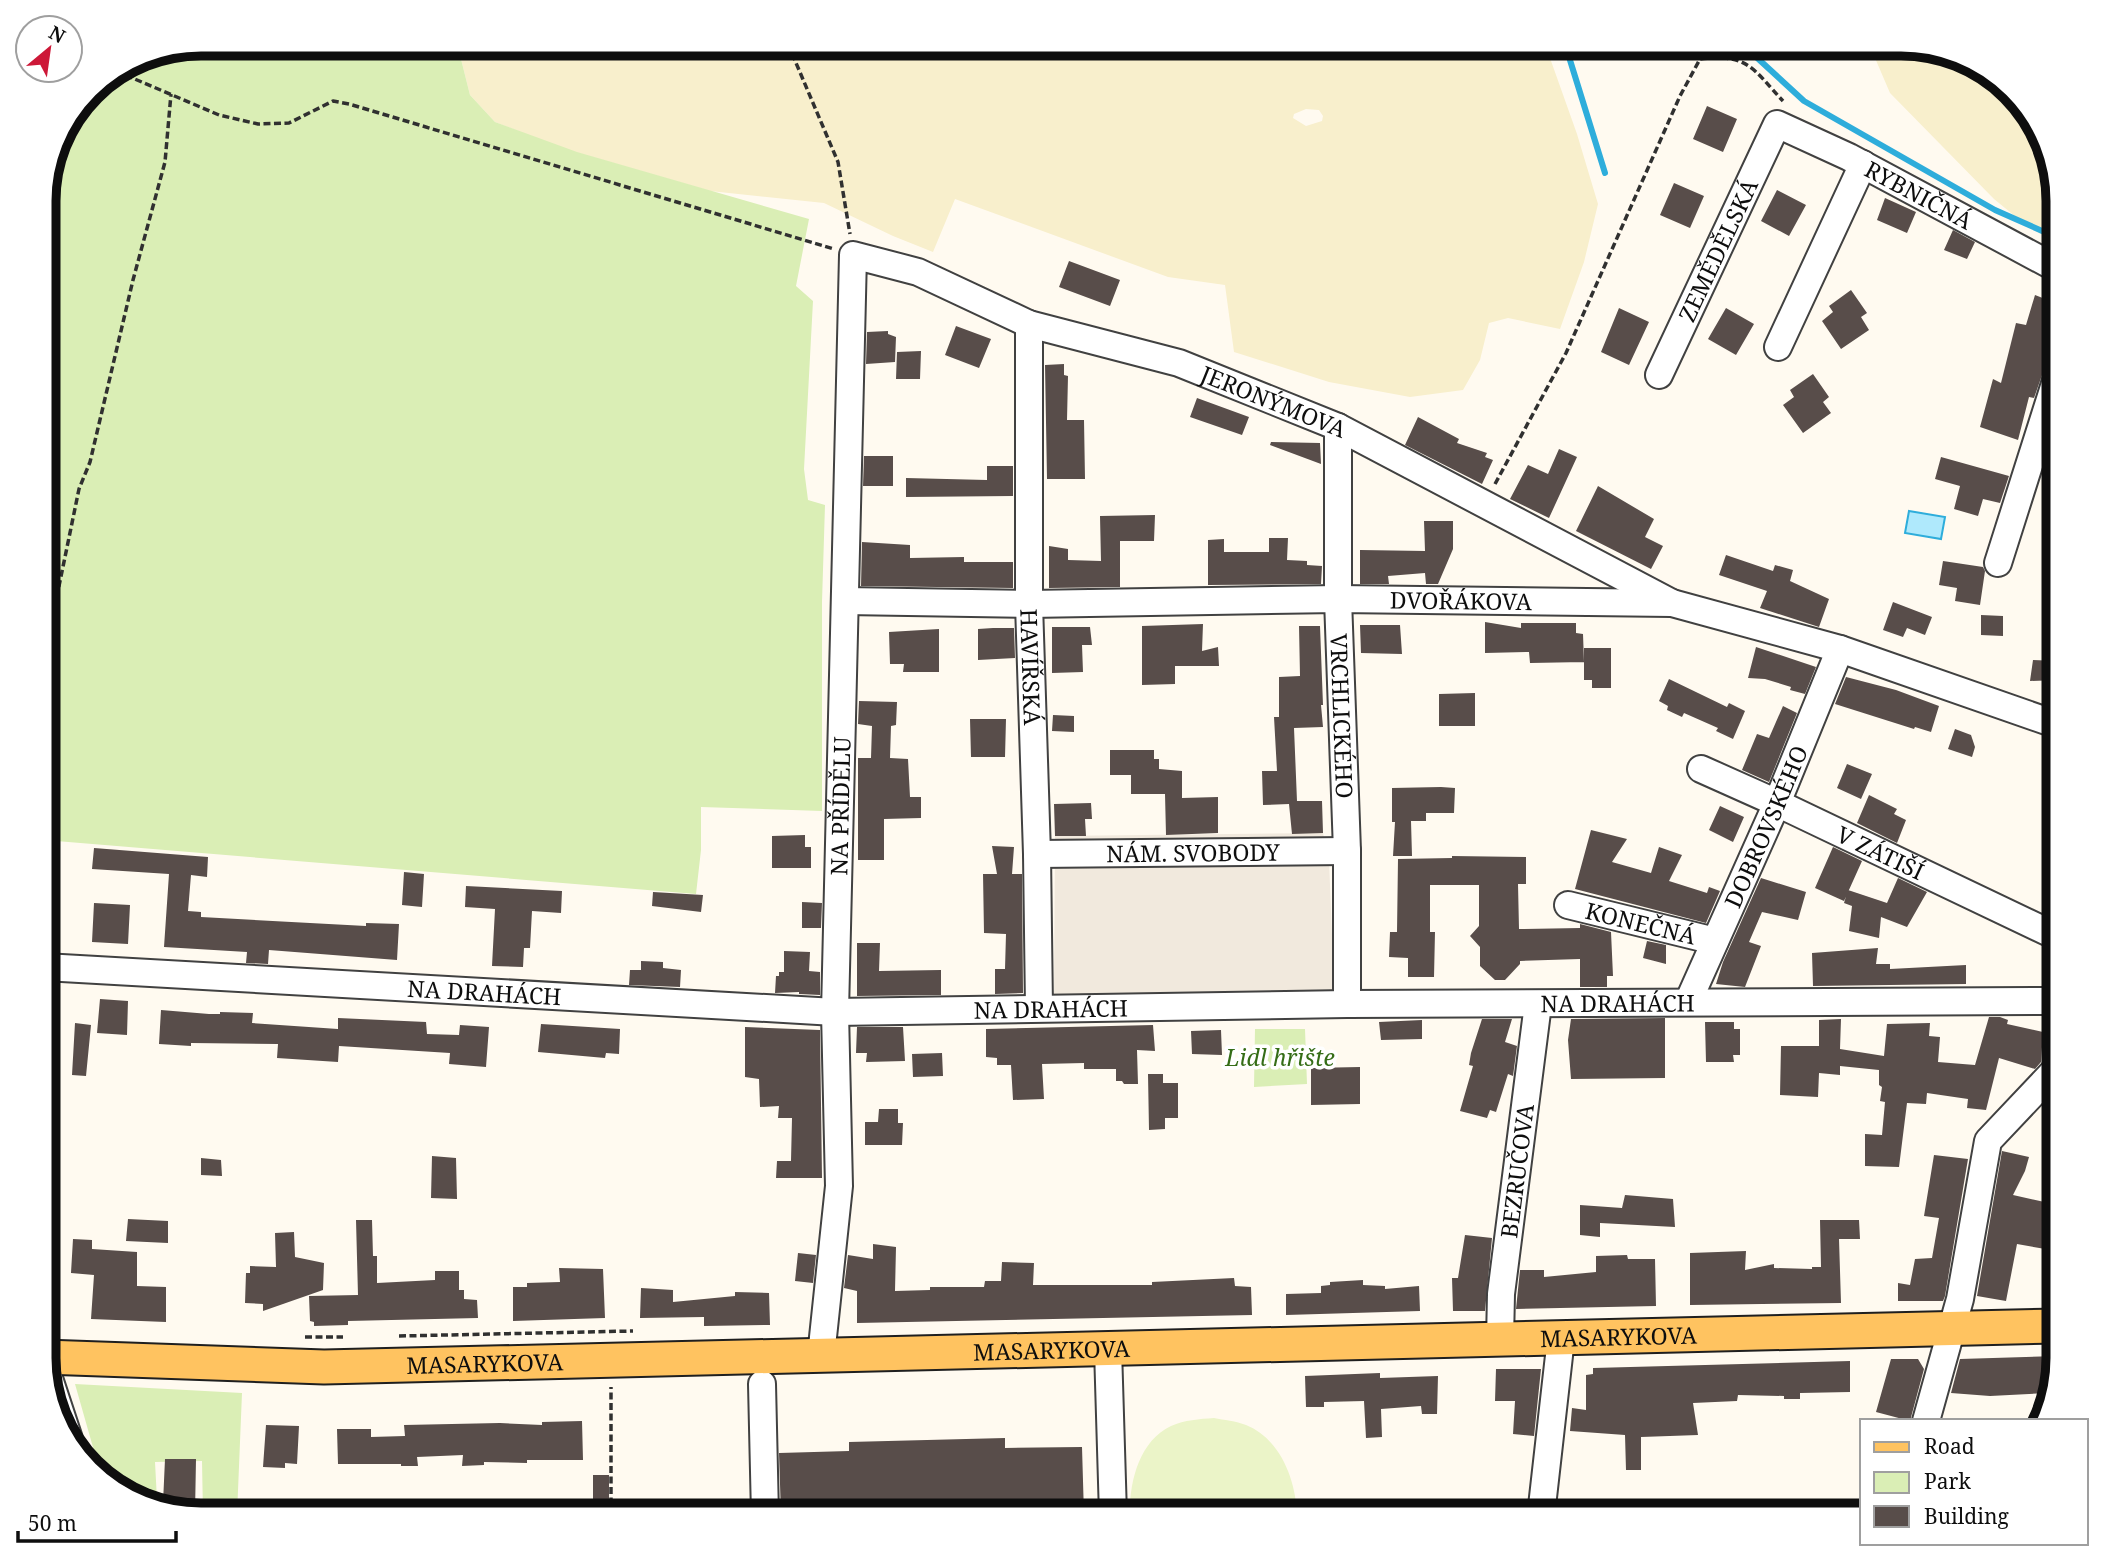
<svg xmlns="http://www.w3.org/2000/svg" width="2102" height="1559" font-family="'Noto Serif',serif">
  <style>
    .farmland { fill: #f8efcc; fill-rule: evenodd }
    .green { fill: #daeeb5 }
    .pitch { fill: #ebf4c8 }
    .plaza { fill: #f1e9dd }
    .water { fill: #afe9fc; stroke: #2eaddb; stroke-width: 2 }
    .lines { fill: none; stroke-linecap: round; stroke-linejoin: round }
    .stream { stroke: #2eaddb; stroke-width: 6 }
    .building { fill: #584d4a }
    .minor-casing { stroke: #414141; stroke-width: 30 }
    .major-casing { stroke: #1f1f1f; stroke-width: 37 }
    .path { stroke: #303030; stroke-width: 3.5; stroke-dasharray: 7 3.5; stroke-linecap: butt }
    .minor { stroke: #fff; stroke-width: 26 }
    .major { stroke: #ffc360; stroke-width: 33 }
    .labels { text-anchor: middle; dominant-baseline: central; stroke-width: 7; stroke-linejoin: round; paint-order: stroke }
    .street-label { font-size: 23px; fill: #0e0e0e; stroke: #fff }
    .park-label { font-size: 23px; font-style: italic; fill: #356d17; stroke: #fff }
    .rim { fill: none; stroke: #0e0e0e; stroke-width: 9 }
  </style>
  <rect width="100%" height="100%" fill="#fffaf0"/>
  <!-- farmland -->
  <path class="farmland" d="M460 44H1545L1577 134 1598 204 1584 262 1560 329 1508 318 1489 323 1480 360 1463 390 1410 397 1329 382 1234 352 1225 285 1168 277 955 199 933 252 893 236 824 203 710 191 561 148 495 122 470 95 458 47ZM1306 109 1319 110 1323 116 1322 121 1306 126 1293 118 1294 114Z
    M1869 44H1902L1997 76 2042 131 2058 200V244L2027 226 1994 199 1890 93Z"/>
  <!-- green -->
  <path class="green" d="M201 44H460L458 47 470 95 495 122 577 152 809 219 796 286 813 301 804 469 808 500 825 505 822 602V811L701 807V850L696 894 44 840V190L60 132 97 83 141 56Z
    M1255 1029H1305L1307 1084 1254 1087Z
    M75 1384 242 1393 237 1515H203L202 1461 155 1462 157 1500 105 1483 102 1479Z"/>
  <!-- pitch -->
  <path class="pitch" d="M1214 1418C1224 1420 1236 1421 1246 1425 1281 1439 1296 1481 1297 1515H1130C1129 1483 1139 1441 1171 1426 1185 1420 1199 1419 1214 1418Z"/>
  <!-- plaza -->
  <path class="plaza" d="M1323 833 1329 860 1334 985 1332 991 1326 994 1054 997 1055 836Z"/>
  <!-- water -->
  <path class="water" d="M1909 511 1945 517 1941 539 1905 533Z"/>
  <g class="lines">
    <!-- stream -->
    <path class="stream" d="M1565 44 1605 173
      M1742 44 1804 101 1995 210 2058 238"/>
  </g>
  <!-- building -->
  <path class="building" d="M1707 106 1737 119 1723 152 1693 139Z
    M1674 183 1704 196 1690 228 1660 215Z
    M1777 190 1806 205 1789 236 1761 221Z
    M1885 198 1916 212 1907 233 1877 220Z
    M1953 230 1975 242 1967 259 1944 250Z
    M1069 261 1120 280 1110 306 1059 287Z
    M1851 290 1867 313 1861 317 1869 330 1841 349 1822 321 1833 312 1829 306Z
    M2035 295 2058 304V339L2055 338 2034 398 2029 397 2018 440 1980 427 1993 379 2001 383 2016 323 2026 325Z
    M1619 308 1649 322 1629 365 1601 352Z
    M1726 308 1754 324 1736 355 1708 339Z
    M956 326 991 339 979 368 945 355Z
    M888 331V334L896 337 895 362 866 364 867 332Z
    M921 351 920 379H896L897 352Z
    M1064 364V375L1068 376 1067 420H1084L1085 479H1047L1045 365Z
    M1813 374 1829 397 1823 402 1831 413 1803 433 1783 405 1794 397 1790 390Z
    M1197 398 1249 417 1242 435 1190 417Z
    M1418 417 1459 439 1457 443 1487 453 1485 457 1493 460 1482 484 1405 445Z
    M1271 442 1320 443 1321 464 1270 445Z
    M1559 449 1577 457 1549 518 1510 499 1528 465 1548 474Z
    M864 456H893V486H863Z
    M1941 457 2009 476 2000 503 1983 499 1978 516 1954 509 1960 486 1935 479Z
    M987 466H1013V496L906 497V478L987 480Z
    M1598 486 1654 519 1645 537 1663 546 1651 569 1576 531Z
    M1155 515 1154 541H1120V587L1049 588V546L1068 549V560L1101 561 1100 516Z
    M1424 521H1453V549L1438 584H1426L1425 573 1388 576 1389 584H1360V550L1425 551Z
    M1269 538H1288L1287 560 1307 561V565L1322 566 1321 584 1208 585V540L1224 539V552H1269Z
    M862 542 910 545V558L964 557V562H1013V588L861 586Z
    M1726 555 1773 571 1775 565 1793 570 1790 581 1829 599 1819 627 1760 608 1767 591 1719 575Z
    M1943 561 1983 567 1985 571 1980 605 1955 601 1957 588 1939 585Z
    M1893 602 1932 617 1925 635 1907 628 1903 637 1883 630Z
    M1981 615 2003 616V636L1981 635Z
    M1485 622 1521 628V623H1576V633L1583 634 1584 662 1530 663 1529 652 1485 653Z
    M1203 624 1202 651 1218 647 1219 666H1175V684L1142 685V626Z
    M1360 625H1400L1402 654 1361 653Z
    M1299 626H1320L1323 705H1321L1323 727 1294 728 1297 801H1322L1323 833 1292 834 1289 804 1263 805 1262 771H1277L1274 717H1279V677L1300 676Z
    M1052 627H1090L1092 645H1082L1083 672 1052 673Z
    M993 628H1014L1015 658 978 660V629Z
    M939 629V672H903L904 664H890L889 632Z
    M1756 647 1816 667 1805 694 1790 690 1791 687 1765 679 1748 678Z
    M1584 648H1611V688H1592V680H1584Z
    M2033 660 2058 661V680L2030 681Z
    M1846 677 1896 690 1939 706 1931 732 1915 727 1914 729 1835 704Z
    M1669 679 1727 707 1729 703 1745 711 1733 739 1716 731 1718 728 1684 713 1682 717 1667 710 1668 706 1659 701Z
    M1475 693V726H1439V694Z
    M859 701 897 702 896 725 891 726 890 758 908 759 910 797H921V818L884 819V860H858V758H871L872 726 858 724Z
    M1783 706 1797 713 1769 782 1742 770 1757 734 1769 738Z
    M1053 715 1074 716V732L1052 731Z
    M970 719H1006L1005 757H971Z
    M1955 729 1971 735 1975 747 1972 757 1948 749Z
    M1110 750H1154V759H1159V769L1182 771V798L1218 797V833L1166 835 1165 794H1131V775H1110Z
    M1847 764 1872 774 1861 799 1837 788Z
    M1441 787 1455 788 1454 813H1426V821H1411L1412 856H1393L1395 822H1392V788Z
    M1869 795 1897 809 1894 814 1906 820 1897 843 1857 823Z
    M1091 803 1092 819H1085L1086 836H1055L1054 804Z
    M1720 806 1744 817 1733 842 1709 830Z
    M1591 830 1627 839 1612 862 1651 873 1659 847 1682 855 1669 881 1707 893 1709 887 1720 891 1706 923 1575 889Z
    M805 835V847H811V868H772V836Z
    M992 846 1014 847 1012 874H1022L1023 993 995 994V969H1005L1006 934 984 933 983 874H997Z
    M1833 847 1862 861 1844 901 1815 888Z
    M94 848 208 857 207 877 191 875 188 911 201 912V917L366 926V923L399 924 397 960 269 950 268 964 246 963 247 952 164 947 169 874 92 869Z
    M1452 856 1526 857V884H1518L1519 929 1580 928V924L1611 932 1613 976H1607V987H1580V959L1520 961V964L1505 980H1495L1480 966V947L1470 936 1479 926V885H1430V932H1435L1434 977H1408V958L1389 957 1390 932H1397L1398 859 1452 858Z
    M404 872 424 874 422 907 402 905Z
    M1761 878 1806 892 1798 920 1762 912 1749 942 1761 946 1745 987 1716 984 1723 962Z
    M1898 878 1927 892 1907 927 1881 917 1879 938 1849 931 1852 906 1844 903 1848 890 1887 903Z
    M466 886 562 891 561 913 532 911 530 948H524L523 967 492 966 495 909 465 907Z
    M653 892 703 895 701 912 652 906Z
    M802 902 822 903 821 928H802Z
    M94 903 130 905 128 944 92 942Z
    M1647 941 1666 945V964L1643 958Z
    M857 943H880L879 971 941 970V995L857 996Z
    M1878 948 1876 964H1890V969L1966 965V984L1813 986 1812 953Z
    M784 951 810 952 809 971 820 972V995L799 994V992L775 993 776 976H779V972H784Z
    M641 961 663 962V968L681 970 680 987 629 985 630 970H641Z
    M100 999 128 1001 127 1035 97 1033Z
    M161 1010 209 1014H220V1012L253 1013 252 1023 338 1029V1018L426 1022 427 1034 459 1035 460 1025 489 1027 486 1067 449 1064 450 1053 339 1046 338 1062 277 1058 278 1044 191 1043V1046L159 1044Z
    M1989 1017H2000L2008 1020 2007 1024 2043 1032 2041 1062 2035 1069 1999 1058 1986 1110 1967 1108 1968 1099 1927 1093 1926 1104 1907 1103 1899 1167 1865 1166V1134L1882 1135 1885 1102 1880 1101 1882 1087 1879 1085V1070L1840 1066V1075L1819 1073 1818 1097 1780 1095 1781 1046H1819V1020L1841 1019 1840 1049 1884 1056 1887 1024 1930 1023 1929 1036 1940 1037 1938 1062 1975 1065Z
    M1665 1018V1078L1571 1079 1568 1040 1571 1019Z
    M1482 1019H1512L1505 1042 1517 1046 1513 1076 1508 1074 1496 1112 1490 1110 1487 1118 1460 1111 1473 1066 1469 1065 1471 1053Z
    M1422 1020V1039L1381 1040 1379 1022Z
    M1705 1022H1734V1029H1740V1055H1733L1734 1062H1706Z
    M75 1023 91 1025 86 1076 72 1075Z
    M541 1024 620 1029 619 1054 606 1053 605 1058 538 1052Z
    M1153 1025 1155 1051 1137 1050 1138 1084H1124L1122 1081H1116V1069H1084V1063L1042 1064 1044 1099 1013 1100 1011 1065H997V1058L986 1057V1029Z
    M745 1027 820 1030 822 1178H776L777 1161H791L792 1118H778L779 1106 760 1107 759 1079 745 1077Z
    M857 1027H903L905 1061 866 1062 867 1053H856Z
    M1221 1030 1222 1055 1192 1054 1191 1031Z
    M942 1053 943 1076 913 1077 912 1054Z
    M1360 1067V1104L1311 1105V1068Z
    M1148 1074H1163V1083H1178V1118H1165V1129L1149 1130Z
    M879 1109H898V1123H903L902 1145H865V1122H878Z
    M2002 1151 2029 1157 2025 1171 2013 1195 2058 1205V1242L2054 1241 2051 1250 2017 1244 2006 1301 1977 1296Z
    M1934 1155 1968 1159 1945 1296 1943 1301H1898V1283L1910 1285 1915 1259 1932 1258 1939 1218 1924 1216Z
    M432 1156 456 1158 457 1199 431 1198Z
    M201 1158 221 1160 222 1176 201 1175Z
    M1625 1195 1673 1199 1675 1227 1600 1223V1237L1580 1235V1205L1622 1208Z
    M128 1219 168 1221V1243L126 1241Z
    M356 1220H372L373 1256H377V1283L435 1280V1271H459V1290H464V1299L477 1300 478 1318 348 1321V1325L314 1326V1322L310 1321 309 1296 358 1295Z
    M1820 1220H1859L1860 1239H1839L1841 1303 1690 1305V1253L1746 1251 1745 1270 1774 1264V1268L1812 1269V1267H1821Z
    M294 1232 295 1257 324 1263 323 1290 263 1311V1304L245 1303 246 1273H250V1266L276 1267 275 1233Z
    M1465 1235 1492 1238 1485 1311H1453L1452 1278H1458Z
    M73 1239 92 1240V1249L137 1252V1286L166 1287V1322L91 1319 94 1275 71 1273Z
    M873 1244 896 1247 895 1291 930 1290V1287H984L985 1281H1001L1002 1262 1034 1263 1033 1285H1152V1282L1234 1278 1235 1286 1251 1287 1252 1315 857 1323V1291L844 1288 848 1255 873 1259Z
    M798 1253 816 1255 813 1283 795 1281Z
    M1627 1255 1628 1259H1655L1656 1306 1516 1309 1520 1270H1544V1277L1596 1272V1256Z
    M559 1268 603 1269 605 1318 513 1321V1287H527V1283L560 1282Z
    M1363 1280V1285L1385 1286V1289L1419 1286 1420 1311 1286 1315V1294L1321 1293V1286L1330 1285V1282Z
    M641 1288 673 1290V1302L735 1296V1292L769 1293 770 1325 704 1326V1317L640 1318Z
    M2058 1356 2047 1393 1990 1396 1951 1393 1960 1359Z
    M1891 1359H1918L1924 1369 1910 1421 1876 1412Z
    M1850 1361V1392L1800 1393V1399H1784V1396L1738 1395 1737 1401 1693 1403 1698 1435 1641 1437V1470H1626L1625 1435 1570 1431 1572 1408 1586 1410V1375L1593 1374V1368Z
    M1496 1369H1541L1534 1436 1513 1434 1515 1401H1495Z
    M1380 1373V1378L1438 1376 1437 1414H1422L1421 1406 1381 1409 1382 1437 1366 1438 1364 1401 1324 1402V1407H1306L1305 1376Z
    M582 1421 583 1460H527V1463L484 1462V1465L462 1466 463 1455 417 1457 418 1466H401V1464H338L337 1429H371V1437L405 1436 404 1425 500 1423 542 1425V1422Z
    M266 1425 299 1426 297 1464 285 1463V1468L263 1467Z
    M1005 1438V1448L1082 1447 1084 1515H781L779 1453 849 1451V1442Z
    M165 1459H196L195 1513 163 1503Z
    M593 1475H609V1499L593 1500Z"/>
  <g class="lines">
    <!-- minor casing -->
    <g class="minor-casing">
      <g id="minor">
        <path id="s1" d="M1029 324V604L1037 854 1039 1008"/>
        <path d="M1778 347 1863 164"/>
        <path id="s2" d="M1659 375 1777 124 1849 157 2058 269"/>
        <path id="s3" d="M1338 427V599L1347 851V1004"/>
        <path d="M1998 563 2058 374"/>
        <path id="s4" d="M845 601 1029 604 1338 599 1672 603 1840 649 2058 725"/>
        <path id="s5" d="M1701 769 1777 803 2058 937"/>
        <path id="s6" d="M1037 854 1347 851"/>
        <path id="s7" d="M1568 905 1715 941"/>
        <path id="s8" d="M44 967 835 1012 1347 1004 2058 1001"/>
        <path id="s9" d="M1688 1002 1777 803 1840 649"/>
        <path id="s10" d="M1500 1340 1501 1294 1538 1004"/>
        <path d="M1108 1349 1113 1515"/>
        <path id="s11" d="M821 1356 839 1186 835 1012 853 255 918 272 1029 324 1179 363 1338 427 1672 603"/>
        <path d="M44 1363 69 1439"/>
        <path d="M762 1384 765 1515"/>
        <path d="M1926 1421 1960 1299 1988 1141 2058 1067"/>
        <path d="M1541 1515 1561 1338"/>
      </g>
    </g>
    <!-- major casing -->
    <g class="major-casing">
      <g id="major">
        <path id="s12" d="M44 1357 324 1367 2058 1326"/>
      </g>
    </g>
    <!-- path -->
    <path class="path" d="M788 44 838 162 850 234
      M116 71 219 115 258 124 289 123 333 101 349 104 834 249
      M1495 484 1566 353 1680 96 1700 59C1748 53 1753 69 1783 101
      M44 659 79 489 90 462 133 280 165 162 171 94
      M399 1336 633 1331
      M305 1337H343
      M611 1515V1387"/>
    <!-- minor -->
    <use href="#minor" class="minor"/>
    <!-- major -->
    <use href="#major" class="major"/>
  </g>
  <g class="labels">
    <!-- street labels -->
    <g class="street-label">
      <text stroke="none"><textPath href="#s2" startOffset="436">RYBNIČNÁ</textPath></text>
      <text stroke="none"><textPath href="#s2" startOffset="138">ZEMĚDĚLSKÁ</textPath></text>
      <text stroke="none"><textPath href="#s11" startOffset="1549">JERONÝMOVA</textPath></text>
      <text stroke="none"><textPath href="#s4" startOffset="616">DVOŘÁKOVA</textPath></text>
      <text stroke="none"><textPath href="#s1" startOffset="343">HAVÍŘSKÁ</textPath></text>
      <text stroke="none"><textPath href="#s3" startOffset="289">VRCHLICKÉHO</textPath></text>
      <text stroke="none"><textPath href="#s11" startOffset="551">NA PŘÍDĚLU</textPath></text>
      <text stroke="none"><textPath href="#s9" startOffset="192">DOBROVSKÉHO</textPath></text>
      <text stroke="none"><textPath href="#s5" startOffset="198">V ZÁTIŠÍ</textPath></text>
      <text stroke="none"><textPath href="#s6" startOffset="156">NÁM. SVOBODY</textPath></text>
      <text stroke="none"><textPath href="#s7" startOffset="75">KONEČNÁ</textPath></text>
      <text stroke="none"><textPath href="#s8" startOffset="441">NA DRAHÁCH</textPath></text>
      <text stroke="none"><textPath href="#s8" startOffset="1575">NA DRAHÁCH</textPath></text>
      <text stroke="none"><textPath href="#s8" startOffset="1008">NA DRAHÁCH</textPath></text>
      <text stroke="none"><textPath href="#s10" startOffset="170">BEZRUČOVA</textPath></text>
      <text stroke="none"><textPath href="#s12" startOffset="1575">MASARYKOVA</textPath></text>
      <text stroke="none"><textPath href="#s12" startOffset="1008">MASARYKOVA</textPath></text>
      <text stroke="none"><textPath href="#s12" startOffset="441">MASARYKOVA</textPath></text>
    </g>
    <!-- park labels -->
    <g class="park-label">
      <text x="1280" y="1057">Lidl hřište</text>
    </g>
  </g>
  <!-- crop -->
  <path d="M0 0H2102V1559H0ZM201 56H1901A145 145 0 0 1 2046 201V1358A145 145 0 0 1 1901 1503H201A145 145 0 0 1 56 1358V201A145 145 0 0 1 201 56Z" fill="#fff" fill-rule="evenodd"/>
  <path class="rim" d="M201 56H1901A145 145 0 0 1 2046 201V1358A145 145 0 0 1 1901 1503H201A145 145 0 0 1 56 1358V201A145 145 0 0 1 201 56Z"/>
  <!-- legend -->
  <rect x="1860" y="1419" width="228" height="126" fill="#ffffff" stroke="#9f9f9f" stroke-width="2"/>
  <rect x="1874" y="1442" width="35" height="10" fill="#ffc360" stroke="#9f9f9f" stroke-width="2"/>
  <text x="1924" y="1454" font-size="21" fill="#0e0e0e">Road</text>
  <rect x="1874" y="1472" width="35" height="21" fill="#daeeb5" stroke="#9f9f9f" stroke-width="2"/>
  <text x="1924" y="1489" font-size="21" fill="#0e0e0e">Park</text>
  <rect x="1874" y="1506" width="35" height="21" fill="#584d4a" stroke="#9f9f9f" stroke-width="2"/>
  <text x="1924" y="1524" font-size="21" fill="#0e0e0e">Building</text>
  <!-- north arrow -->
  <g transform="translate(49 49) rotate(29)"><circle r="33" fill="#ffffff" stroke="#9f9f9f" stroke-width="2"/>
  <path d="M0-5L12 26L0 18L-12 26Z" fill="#cd1838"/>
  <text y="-10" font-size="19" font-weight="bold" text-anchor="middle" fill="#0e0e0e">N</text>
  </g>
  <!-- scale -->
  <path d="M18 1531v10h158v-10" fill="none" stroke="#0e0e0e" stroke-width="3.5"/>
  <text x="28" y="1531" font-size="21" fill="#0e0e0e" stroke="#ffffff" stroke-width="5" paint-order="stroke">50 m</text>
</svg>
